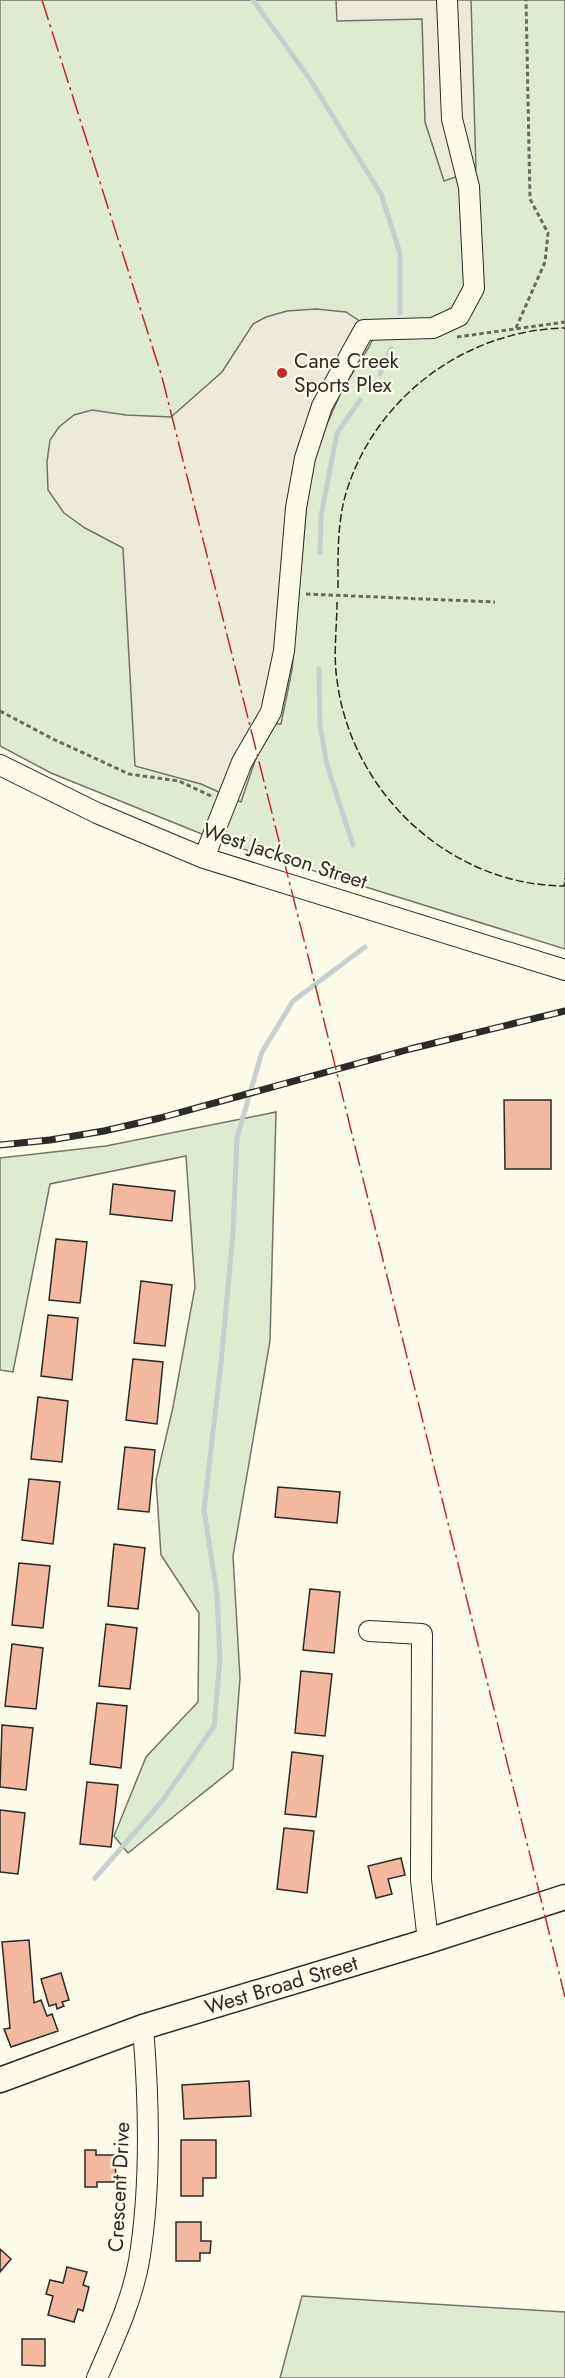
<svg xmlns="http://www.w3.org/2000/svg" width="565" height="2378" font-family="Jost,sans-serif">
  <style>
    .green { fill: #deebd1; stroke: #74746e; stroke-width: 1.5 }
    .parking { fill: #eceadb; stroke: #74746e; stroke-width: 1.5 }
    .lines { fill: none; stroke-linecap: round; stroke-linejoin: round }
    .stream { stroke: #c7d0d0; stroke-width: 5 }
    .building { fill: #f2b8a0; stroke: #2b2b2b; stroke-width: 1.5 }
    .minor-casing { stroke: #2b2b2b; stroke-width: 22 }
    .major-casing { stroke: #2b2b2b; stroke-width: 27 }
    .path { stroke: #6a6964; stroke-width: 3; stroke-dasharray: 4.5 3; stroke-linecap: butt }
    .minor { stroke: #fdfbea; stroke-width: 20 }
    .major { stroke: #fdfbea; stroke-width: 24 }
    .rail-casing { stroke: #2b2b2b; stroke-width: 7 }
    .rail { stroke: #fdfbea; stroke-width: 4.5; stroke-dasharray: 14; stroke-linecap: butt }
    .fence { stroke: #2b2b2b; stroke-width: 1.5; stroke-dasharray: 8 3; stroke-linecap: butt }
    .power { stroke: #c62828; stroke-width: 1.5; stroke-dasharray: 21 4.5 3 4.5; stroke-linecap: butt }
    .poi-dot { fill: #c62828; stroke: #fdfbea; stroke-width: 2 }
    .labels { text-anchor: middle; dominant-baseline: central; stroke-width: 4.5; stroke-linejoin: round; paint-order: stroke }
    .poi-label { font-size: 21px; fill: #2b2b2b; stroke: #fdfbea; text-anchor: start }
    .street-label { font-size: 21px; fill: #2b2b2b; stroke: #fdfbea }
  </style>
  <rect width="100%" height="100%" fill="#fdfbea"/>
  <!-- green -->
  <path class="green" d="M0 0H565V949L224 843 51 773 0 746Z
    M276 1112 270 1341 233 1556 240 1678 233 1769 128 1853 114 1836 146 1757 198 1702 199 1613 161 1555 156 1480 173 1407 195 1287 186 1156 50 1184 13 1372 0 1370V1158L106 1146Z
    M302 2296 565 2312V2378H280Z"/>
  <!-- parking -->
  <path class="parking" d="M336 0H471L476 170 444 181 425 122 422 19 337 21Z
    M316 309 346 312 376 332 369 347 343 388 317 446 308 487 292 670 281 724H275L260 746 241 802 201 784 135 766 123 548 85 528 64 513 48 490 47 462 50 440 59 427 74 415 92 410 126 415 171 417 222 372 253 324 266 317 287 311Z"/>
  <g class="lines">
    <!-- stream -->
    <path class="stream" d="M253 0 309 78 381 194 400 253V313
      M380 374 391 348
      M320 553 321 516 337 433 360 400
      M319 669 320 725 327 765 353 845
      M95 1878 163 1800 214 1726 220 1660 217 1594 204 1510 221 1363 233 1232 237 1138 262 1052 293 1001 365 947"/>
  </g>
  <!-- building -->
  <path class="building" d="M504 1100H551V1169H505Z
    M113 1184 175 1191 172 1221 110 1214Z
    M56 1239 87 1242 80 1303 49 1300Z
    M141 1281 172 1285 165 1346 134 1343Z
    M48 1315 78 1318 72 1380 41 1376Z
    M133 1359 163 1362 157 1424 126 1420Z
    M38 1397 68 1401 62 1462 31 1459Z
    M125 1447 155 1450 149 1512 118 1509Z
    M29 1479 60 1482 53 1544 22 1540Z
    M278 1487 340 1492 337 1523 275 1517Z
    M114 1544 145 1548 138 1609 108 1606Z
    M19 1563 50 1566 43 1628 12 1625Z
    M310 1589 340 1592 334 1653 303 1650Z
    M106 1624 137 1628 130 1689 99 1686Z
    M12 1644 43 1648 36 1709 5 1706Z
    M301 1671 332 1674 325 1736 295 1733Z
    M97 1703 127 1706 121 1768 90 1764Z
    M2 1725 33 1728 26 1790 0 1787Z
    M292 1752 323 1756 316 1817 285 1814Z
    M87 1782 118 1785 111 1847 80 1844Z
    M0 1810 25 1813 18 1874 0 1872Z
    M284 1828 314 1831 307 1893 277 1889Z
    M401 1858 405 1875 388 1879 392 1894 376 1898 368 1866Z
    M29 1940 34 2003 41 2000 47 2016 52 2014 58 2031 11 2047 4 2029 10 2028 2 1942Z
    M61 1973 69 2000 62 2002 64 2006 57 2009 56 2004 49 2006 41 1979Z
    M249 2081 251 2116 184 2119 182 2085Z
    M181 2140H216V2178H203V2196H181Z
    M85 2150H96V2155H115L116 2182H97V2187H85Z
    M176 2222H201V2241H211L210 2253H200V2261H176Z
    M0 2249 11 2259 0 2272Z
    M67 2267 87 2272 83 2285 89 2287 83 2311 78 2309 74 2322 48 2315 53 2296 46 2294 50 2280 63 2283Z
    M22 2339H45V2366L22 2365Z"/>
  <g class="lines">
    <!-- minor casing -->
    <g class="minor-casing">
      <path id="minor" d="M0 765 97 813 204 858 565 970
        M204 858 242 762 271 712 284 651 296 508 305 458 322 406 364 330 433 328 459 316 474 288 469 187 452 119 447 0
        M369 1631 422 1634 421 1880 428 1941
        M97 2378C113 2341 132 2301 139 2261 151 2189 149 2100 143 2027"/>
    </g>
    <!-- major casing -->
    <g class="major-casing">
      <g id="major">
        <path id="s1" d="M0 2080 143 2027 428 1941 565 1897"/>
      </g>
    </g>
    <!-- path -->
    <path class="path" d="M516 328 545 262 548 233 530 199 526 0
      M457 337 565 322
      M306 594 495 602
      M0 711 53 739 129 774 179 781 211 796"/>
    <!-- minor -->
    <use href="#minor" class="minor"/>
    <!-- major -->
    <use href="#major" class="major"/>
    <!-- rail casing -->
    <g class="rail-casing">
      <path id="rail" d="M0 1145 50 1140 104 1131 160 1118 410 1049 565 1011"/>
    </g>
    <!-- rail -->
    <use href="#rail" class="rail"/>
    <!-- fence -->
    <path class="fence" d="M338 588C338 556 337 524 346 493 375 397 466 330 565 328
      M337 602C337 627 333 654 337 680 351 792 449 885 564 886L565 878"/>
    <!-- power -->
    <path class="power" d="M42 0 162 377 307 952 565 1997"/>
  </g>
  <!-- markers -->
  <circle class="poi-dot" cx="282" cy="373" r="6"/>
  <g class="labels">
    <!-- poi labels -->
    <g class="poi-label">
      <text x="294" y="361">Cane Creek<tspan x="294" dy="24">Sports Plex</tspan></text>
    </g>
    <!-- street labels -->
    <g class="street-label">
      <text transform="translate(285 856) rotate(18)">West Jackson Street</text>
      <text stroke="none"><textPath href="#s1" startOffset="297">West Broad Street</textPath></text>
      <text transform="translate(119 2187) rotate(-87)">Crescent Drive</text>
    </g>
  </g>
</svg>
